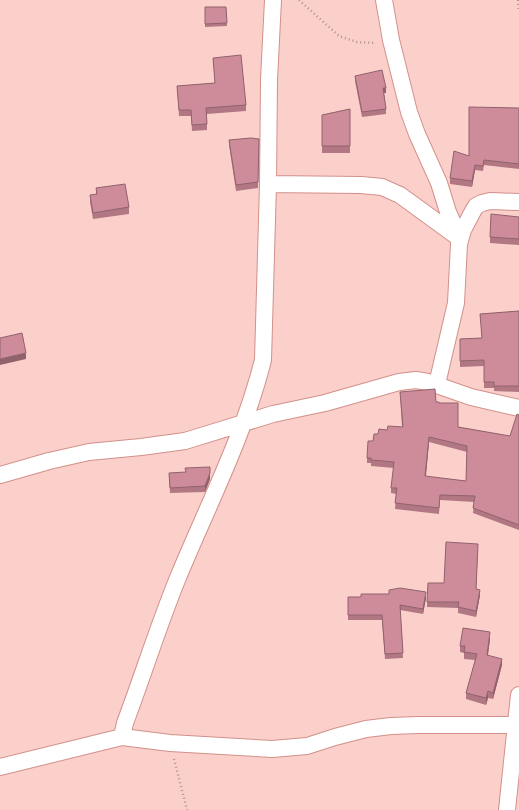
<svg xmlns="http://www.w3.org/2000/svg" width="519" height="810" font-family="'Playfair Display',serif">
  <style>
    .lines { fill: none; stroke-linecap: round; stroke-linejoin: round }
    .street-casing { stroke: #d3908a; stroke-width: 18 }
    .path { stroke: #b6918d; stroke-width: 2.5; stroke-dasharray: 1 3; stroke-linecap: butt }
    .street { stroke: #fff; stroke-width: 16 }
    .wall { fill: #b17884; fill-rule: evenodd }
    .shaded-wall { fill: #90626c }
    .building { fill: #ce8c9a; stroke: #90626c; fill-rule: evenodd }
  </style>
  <rect width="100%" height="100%" fill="#fbd0cb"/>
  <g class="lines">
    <!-- street casing -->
    <g class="street-casing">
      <path id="street" d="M384 0 391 40 409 112 417 134 439 183 448 212 460 239
        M268 184 361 185 382 187 400 195 459 238
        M437 384 456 303 459 244 463 230 473 211 476 206 482 203 490 201 519 202
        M0 475 49 461 89 452 141 447 185 441 273 414 325 403 399 382 416 380 428 382 471 397 519 408
        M122 737 125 723C143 675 158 627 177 580 207 507 244 436 263 360L268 184 269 80 273 0
        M0 767 122 737 170 743 272 749 307 746 335 737 366 729 391 726 418 725H519
        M507 810 519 695"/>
    </g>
    <!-- path -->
    <path class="path" d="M299 0 339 36 357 42 375 43
      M518 0 519 11
      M174 759 187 810"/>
    <!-- street -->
    <use href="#street" class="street"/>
  </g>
  <!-- wall -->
  <path class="wall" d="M205 7H226L227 26 205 27Z
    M213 58 246 105V111L207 114V130L192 131 191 116H179L177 86 215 83Z
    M355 76 386 93H384L386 109V114L362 117 355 81Z
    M519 108V169L484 165 483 171 475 170 472 187 450 184V178L469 156Z
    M350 109V153H322V115Z
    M259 139 258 188 236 191 229 145V140Z
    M96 188 129 207V214L93 219 90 202V195H96Z
    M519 217V245L490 243V237Z
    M519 311V392L494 391V388H484V366L460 367V339L482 338 480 314Z
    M400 392 439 403 458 427 510 436 519 415V530L473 513 474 502 440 500 439 514 395 509 396 494 391 493V488L394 468 371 466V463H367V458L373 441 378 434 387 430 402 427ZM429 442 467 452 466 481 426 477Z
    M169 473 210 479 205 492 170 493Z
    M478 550 476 589 480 595 476 617 458 613V608L427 607V602L444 583Z
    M389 590 426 598 423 614 400 610 403 658 385 659 382 620H348V597H361L389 594Z
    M490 639 488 655 502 665 493 699 488 698 486 705 466 699V693L475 660 464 659V653L460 652V646Z"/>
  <!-- shaded-wall -->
  <path class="shaded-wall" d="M383 88H386V93H383Z
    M475 165V170L472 187V181Z
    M26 353V359L0 365V359Z
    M429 437V442L425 482V476Z
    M210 473V479L205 492V486Z
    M480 590V595L476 617V611Z
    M426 592V598L423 614V609Z
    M490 632V639L487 661V655Z
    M502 659V665L493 699V693Z
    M488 691V698L486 705V698Z"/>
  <!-- building -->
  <path class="building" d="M205 7H226L227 23 205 24Z
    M241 55 246 105 206 108 207 124 192 125 191 110H179L177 86 215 83 213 58Z
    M382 70 386 88H383L386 109 362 112 355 76Z
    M469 107 519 108V164L484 160 483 166 475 165 472 181 450 178 454 151 469 156Z
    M350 109V146H322V115Z
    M251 138 259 139 258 182 236 185 229 140Z
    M125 184 129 207 93 213 90 195 97 194 96 188Z
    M491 214 519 217V239L490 237Z
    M519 311V386H494V382H484V360L460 361V339L482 338 480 314Z
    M22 333 26 353 0 359V338Z
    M435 389 436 402H439V403H458V427L510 436 517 414 519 415V525L473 508 475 496 440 495 439 508 395 503 397 488H391L394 462 371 460V458H367L368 441H373L374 434H378L379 429 387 430 388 426 403 427 400 392ZM429 437 467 446 466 481 425 476Z
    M210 467V473L205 486 170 488 169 473 186 472 185 468Z
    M446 542 478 544 476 589 480 590 476 611 458 607 459 602H427L428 583H444Z
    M400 588 426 592 423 609 400 605 403 653 385 654 382 615H348V597H361V594H389V590Z
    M463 628 490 632 487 655 502 659 493 693 488 691 486 698 466 693 477 654 464 652 465 646H460Z"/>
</svg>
